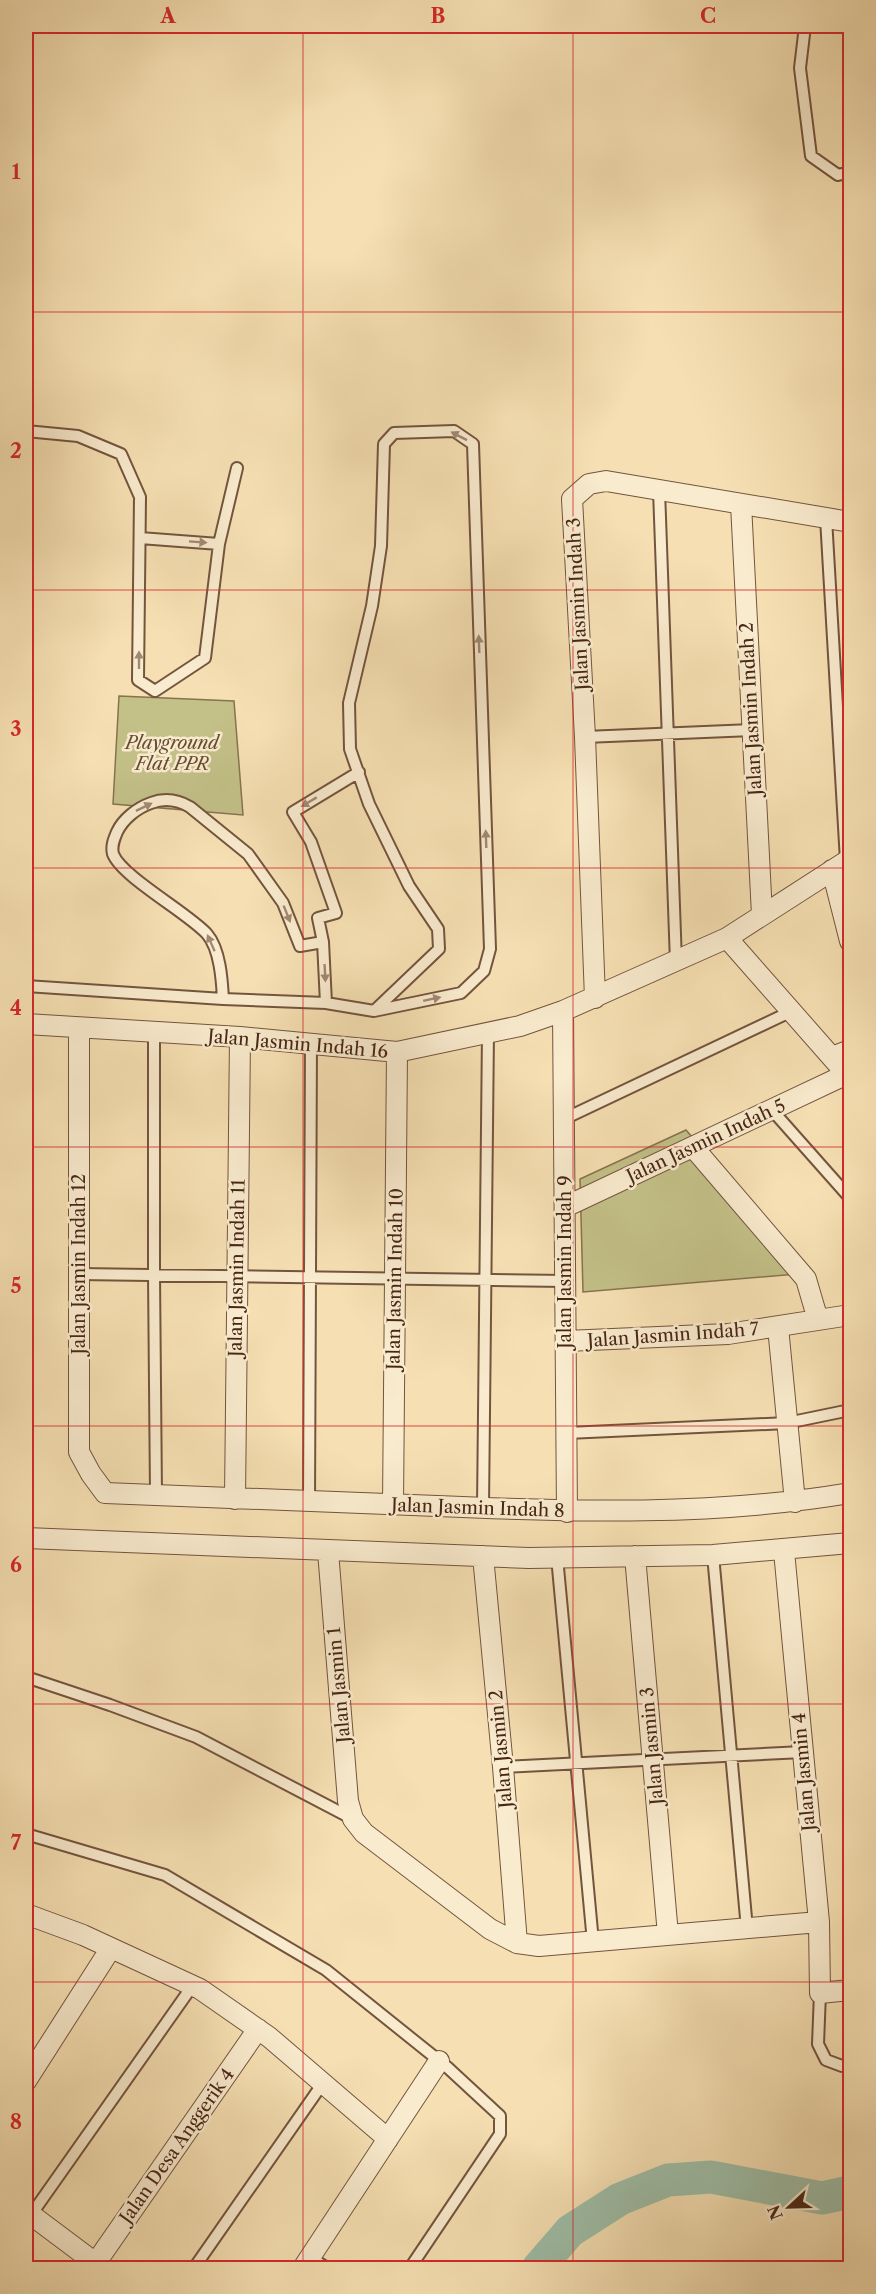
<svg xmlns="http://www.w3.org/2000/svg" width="876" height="2294" font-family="'Libre Caslon Text',serif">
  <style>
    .park { fill: #c3c088; stroke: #867350; stroke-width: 1.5 }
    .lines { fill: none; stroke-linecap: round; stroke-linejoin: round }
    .river { stroke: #9ebea8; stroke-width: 33 }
    .service-casing { stroke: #74543e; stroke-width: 14 }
    .minor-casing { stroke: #74543e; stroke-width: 22 }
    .service { stroke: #f9ebce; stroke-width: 10 }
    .minor { stroke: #f9ebce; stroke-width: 20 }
    .oneway { fill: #a08872 }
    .grid { fill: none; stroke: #d62828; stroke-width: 1.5; stroke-opacity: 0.55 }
    .labels { text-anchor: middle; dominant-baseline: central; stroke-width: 5; stroke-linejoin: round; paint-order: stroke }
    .street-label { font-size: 18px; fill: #482617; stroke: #f9ebce }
    .park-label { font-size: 18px; font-style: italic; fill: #674c33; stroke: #f9ebce }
    .neatline { fill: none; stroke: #d62828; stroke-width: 2 }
    .grid-label { font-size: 20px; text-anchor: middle; font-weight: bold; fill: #d62828 }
  </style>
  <rect width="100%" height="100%" fill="#f6e0b3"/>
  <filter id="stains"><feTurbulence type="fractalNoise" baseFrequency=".00333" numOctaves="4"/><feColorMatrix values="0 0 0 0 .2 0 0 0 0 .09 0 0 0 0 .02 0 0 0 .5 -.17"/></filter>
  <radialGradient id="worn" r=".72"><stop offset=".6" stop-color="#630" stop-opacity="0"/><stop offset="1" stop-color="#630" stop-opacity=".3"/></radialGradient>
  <!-- park -->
  <path class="park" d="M119 696 234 701 243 815 113 804Z
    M686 1130 810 1273 583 1292 580 1179Z"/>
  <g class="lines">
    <!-- river -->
    <path class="river" d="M538 2268 570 2231 620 2199 668 2180 711 2177 822 2198 850 2192"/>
    <!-- service casing -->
    <g class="service-casing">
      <path id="service" d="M805 26 800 68 811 156 838 175 850 172
        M26 431 78 436 121 454 140 497 138 680 155 691 205 658 219 544 140 538
        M659 490 676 962
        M826 518 846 861
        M219 544 237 468
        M585 737 752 730
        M26 986 223 999 326 1003 374 1011 461 993 484 971 490 949 473 444 454 431 394 433 384 444 381 546 372 606 349 703 350 749 369 804 409 886 438 929 439 949 374 1011
        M223 999C222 980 220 949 207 934 188 913 122 877 113 854 111 846 114 839 117 832 123 819 137 808 151 803 164 798 178 800 190 807L248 854 283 903 300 946 323 942
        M326 1003 323 942 318 918 336 913 311 842 293 812 359 772
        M154 1032V1275L156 1495
        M772 1110 850 1198
        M564 1119 792 1011
        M79 1274 566 1281
        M567 1433 787 1423 850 1410
        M309 1502 311 1044
        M483 1508 488 1032
        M713 1555 747 1929
        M557 1557 593 1942
        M26 1677 110 1705 196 1737 353 1819
        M503 1767 803 1752
        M26 1834 165 1875 326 1970 447 2067 500 2116V2134L410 2268
        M820 1993 818 2044 826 2060 842 2066 850 2065
        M31 2215 193 1985
        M311 2258 327 2268
        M194 2268 323 2083"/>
    </g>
    <!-- minor casing -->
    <g class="minor-casing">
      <path id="minor" d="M741 504 762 915
        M832 870 850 941
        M727 938 850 1078
        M595 998 585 737 572 499 589 484 606 481 850 522
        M563 1011 567 1512
        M26 1024 240 1037 397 1052 520 1026 563 1011 727 938 850 859
        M79 1028V1452L91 1474 105 1493C216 1498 327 1502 437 1506 575 1512 714 1516 850 1493
        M832 1057 850 1050
        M693 1147 806 1279 818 1320
        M565 1207 847 1074
        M778 1327 795 1502
        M566 1341 728 1334 850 1315
        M235 1499 240 1037
        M393 1505 397 1052
        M26 1538 529 1558 713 1555 850 1543
        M328 1551 348 1801 353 1819 364 1833 490 1929 517 1943 539 1946 819 1922
        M784 1551 819 1922 820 1993 850 1990
        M483 1556 503 1767 517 1943
        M635 1556 668 1935
        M26 1914 83 1935 200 1989 269 2037 388 2139
        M26 2081 111 1948
        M26 2211 102 2268
        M95 2264 258 2029
        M303 2268 439 2061"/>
    </g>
    <!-- service -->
    <use href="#service" class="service"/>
    <!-- minor -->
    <use href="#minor" class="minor"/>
  </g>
  <!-- one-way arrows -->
  <defs><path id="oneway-solid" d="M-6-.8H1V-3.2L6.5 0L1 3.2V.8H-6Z" transform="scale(1.5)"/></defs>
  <g class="oneway">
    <use href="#oneway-solid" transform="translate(459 436) rotate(-153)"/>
    <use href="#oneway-solid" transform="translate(198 542) rotate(4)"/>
    <use href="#oneway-solid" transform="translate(479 644) rotate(-92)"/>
    <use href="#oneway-solid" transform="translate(139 660) rotate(-90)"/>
    <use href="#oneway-solid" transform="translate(309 802) rotate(149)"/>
    <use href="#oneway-solid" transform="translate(144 807) rotate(-26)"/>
    <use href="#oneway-solid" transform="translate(486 839) rotate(-92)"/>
    <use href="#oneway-solid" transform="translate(287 914) rotate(68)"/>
    <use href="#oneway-solid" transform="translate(211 943) rotate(-114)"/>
    <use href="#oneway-solid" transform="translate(325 973) rotate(87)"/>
    <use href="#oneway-solid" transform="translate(432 999) rotate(-12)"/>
  </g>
  <!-- grid -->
  <path class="grid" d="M303 26V2268M573 26V2268M26 312H850M26 590H850M26 868H850M26 1147H850M26 1426H850M26 1704H850M26 1982H850"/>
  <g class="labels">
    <!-- street labels -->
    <g class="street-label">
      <text transform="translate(578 604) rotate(-93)">Jalan Jasmin Indah 3</text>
      <text transform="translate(751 709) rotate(-93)">Jalan Jasmin Indah 2</text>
      <text transform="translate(298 1044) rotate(5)">Jalan Jasmin Indah 16</text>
      <text transform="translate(706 1141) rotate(-25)">Jalan Jasmin Indah 5</text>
      <text transform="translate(565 1262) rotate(-90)">Jalan Jasmin Indah 9</text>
      <text transform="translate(79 1264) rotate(-90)">Jalan Jasmin Indah 12</text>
      <text transform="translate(237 1268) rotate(-89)">Jalan Jasmin Indah 11</text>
      <text transform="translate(395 1279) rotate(-89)">Jalan Jasmin Indah 10</text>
      <text transform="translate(673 1335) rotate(-4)">Jalan Jasmin Indah 7</text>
      <text transform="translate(478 1508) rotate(2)">Jalan Jasmin Indah 8</text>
      <text transform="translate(339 1685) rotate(-95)">Jalan Jasmin 1</text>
      <text transform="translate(652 1746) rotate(-95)">Jalan Jasmin 3</text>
      <text transform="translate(501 1749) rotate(-95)">Jalan Jasmin 2</text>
      <text transform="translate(804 1772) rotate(-95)">Jalan Jasmin 4</text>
      <text transform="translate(177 2146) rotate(-55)">Jalan Desa Anggerik 4</text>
    </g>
    <!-- park labels -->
    <g class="park-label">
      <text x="172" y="743">Playground<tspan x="172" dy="21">Flat PPR</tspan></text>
    </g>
  </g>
  <!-- margin -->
  <rect width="876" height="2294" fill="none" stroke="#f6e0b3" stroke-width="66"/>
  <!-- north arrow -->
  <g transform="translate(789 2207) rotate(248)" stroke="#f9ebce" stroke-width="4.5" paint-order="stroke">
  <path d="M0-4.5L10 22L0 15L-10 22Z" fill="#482617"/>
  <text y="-9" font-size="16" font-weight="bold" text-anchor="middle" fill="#482617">N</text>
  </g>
  <rect x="33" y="33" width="810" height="2228" class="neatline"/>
  <g class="grid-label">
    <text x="168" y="23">A</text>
    <text x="438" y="23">B</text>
    <text x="708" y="23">C</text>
    <text x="16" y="179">1</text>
    <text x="16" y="458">2</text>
    <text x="16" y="736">3</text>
    <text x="16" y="1015">4</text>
    <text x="16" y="1293">5</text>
    <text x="16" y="1572">6</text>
    <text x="16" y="1850">7</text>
    <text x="16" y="2129">8</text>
  </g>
  <rect width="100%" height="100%" filter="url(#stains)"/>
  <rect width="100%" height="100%" fill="url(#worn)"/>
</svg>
